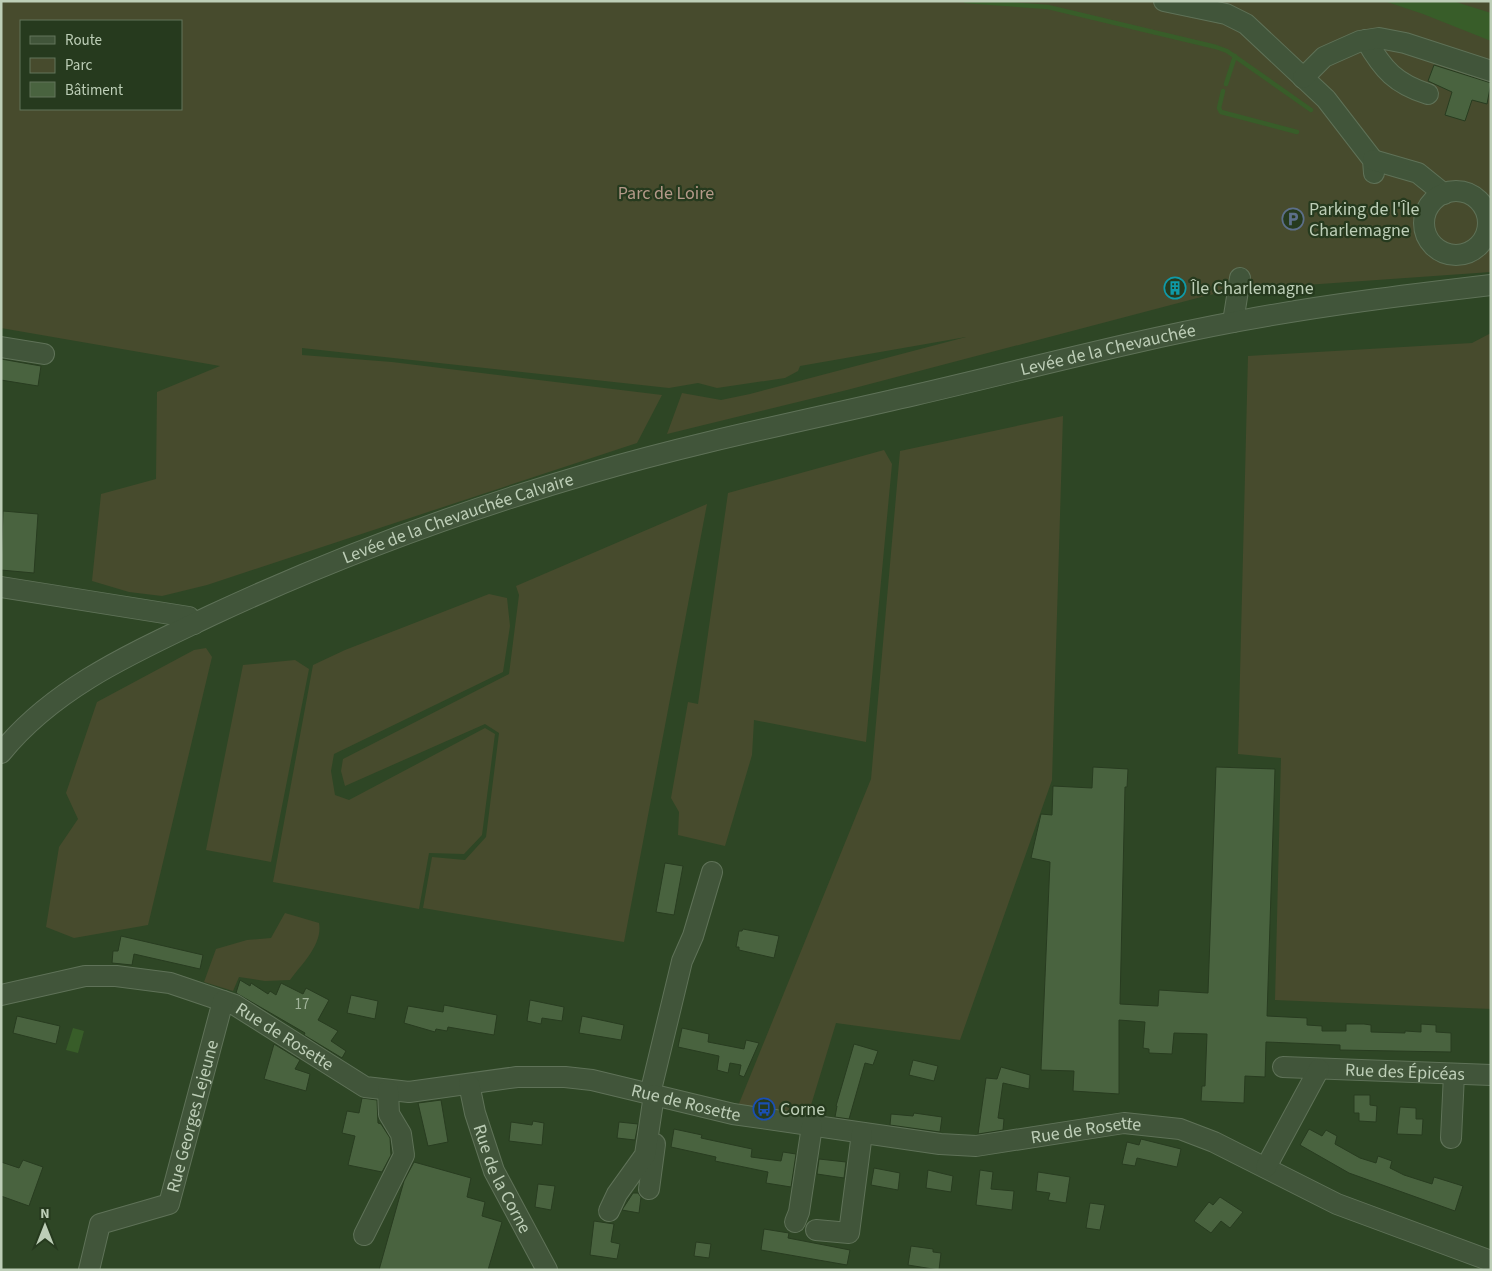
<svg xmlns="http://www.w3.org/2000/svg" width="1492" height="1271" font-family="'Source Sans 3',sans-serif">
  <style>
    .green { fill: #474b2d; fill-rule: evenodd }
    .water { fill: #385d29 }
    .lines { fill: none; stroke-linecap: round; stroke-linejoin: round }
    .stream { stroke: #385d29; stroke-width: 4.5 }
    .building { fill: #49633f; stroke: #283c20 }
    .minor-casing { stroke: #5f7258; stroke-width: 22 }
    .minor { stroke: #41553a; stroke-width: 20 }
    .labels { text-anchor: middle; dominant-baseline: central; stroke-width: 4.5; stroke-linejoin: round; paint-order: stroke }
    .number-label { font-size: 15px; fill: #a0b399 }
    .park-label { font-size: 18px; fill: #b49989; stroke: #263a1e }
    .poi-label { font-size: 18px; fill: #bdceb7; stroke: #263a1e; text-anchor: start }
    .street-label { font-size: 18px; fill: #bdceb7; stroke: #263a1e }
  </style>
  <rect width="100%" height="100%" fill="#2e4625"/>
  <!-- green -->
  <path class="green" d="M1 1H1491V272L1234 290 1205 296 847 390 667 434 682 393 721 400 750 394 966 337 800 366 798 371 785 378 717 388 698 383 669 388 302 348V355L392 362 662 395 637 443 207 585 162 596 129 592 92 581 101 494 156 479 157 392 220 366 1 328ZM21 21H181V109H21Z
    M1491 333V1009L1275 1000 1281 758 1238 754 1248 356 1472 343Z
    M1063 416 1052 780 960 1040 836 1023 808 1115 738 1106 871 779 900 451Z
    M884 450 892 464 866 742 754 720 752 755 725 846 678 835 679 812 671 798 688 702 698 704 728 493Z
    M707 504 624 942 423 908 432 857 465 860 486 837 499 733 485 724 345 786 341 771 343 759 509 674 519 595 516 586Z
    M489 594 507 598 510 626 503 672 334 754 331 771 335 795 349 800 485 728 495 734 482 835 464 854 429 853 419 909 273 882 313 665 345 650Z
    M206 648 212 657 148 925 74 938 46 927 59 847 78 819 66 793 97 702 194 650Z
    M295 660 309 669 271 862 206 850 243 665Z
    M285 913 319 923C323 944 302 964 290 980L265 981 239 977 233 991 204 982 216 949 247 940 271 938Z"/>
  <!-- water -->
  <path class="water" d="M1384 1H1453L1491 13V41L1423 14Z
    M73 1028 84 1031 78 1053 66 1050Z"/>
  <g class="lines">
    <!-- stream -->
    <path class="stream" d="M966 1 1048 7 1216 47 1227 51 1311 110
      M1226 84 1235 56
      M1223 91 1219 108 1221 112 1297 132"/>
  </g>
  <!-- building -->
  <path class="building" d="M1434 65 1491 83 1487 104 1472 100 1465 121 1445 115 1452 92 1428 81Z
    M1 359 41 366 38 386 1 380Z
    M3 511 38 514 34 573 1 570Z
    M1093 767 1128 769 1127 787H1125L1120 1004 1158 1006 1159 990 1208 993 1216 767 1275 769 1267 1016 1307 1018V1025L1322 1026V1031H1346V1024H1364L1371 1025V1032L1405 1033V1031L1421 1032V1024L1436 1025V1032L1451 1033V1052L1340 1050V1045L1266 1042 1265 1077 1245 1076 1244 1103 1201 1101 1202 1086H1205L1207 1034 1174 1033 1172 1054 1149 1053V1049L1143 1048 1145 1022 1119 1020V1094L1073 1091 1074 1071 1041 1070 1050 862 1031 858 1041 814 1052 815 1053 786 1092 788Z
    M665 863 683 866 674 915 656 912Z
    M743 929 779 936 774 958 739 950V947H736L739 931H742Z
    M121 936 203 955 200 969 134 954 132 965 112 963 113 951H118Z
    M240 980 250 986 251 983 268 994 270 991 276 995 281 983 303 994 306 988 329 1000 318 1020 338 1031 331 1041 346 1051 342 1058 304 1035 305 1033 236 993Z
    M351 995 378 1001 375 1019 347 1013Z
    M530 1000 564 1007 562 1021 542 1018 541 1024 527 1021Z
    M444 1005 497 1015 494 1035 448 1027 447 1031 436 1029 435 1032 404 1023 408 1006 443 1012Z
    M17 1016 60 1026 56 1044 13 1033Z
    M582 1016 624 1025 621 1040 579 1033Z
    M682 1028 709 1034 708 1042 744 1049 746 1040 759 1043 744 1077 739 1075 741 1065 730 1063 728 1073 717 1070 719 1056 678 1047Z
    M274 1044 300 1060 295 1069 310 1074 306 1091 264 1079Z
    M854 1044 878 1051 873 1065 865 1063 849 1119 835 1117 837 1106H836Z
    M913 1060 938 1066 934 1081 909 1075Z
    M1001 1067 1030 1075 1029 1089 1003 1083 998 1118 1004 1119 1003 1130 978 1134 986 1078 997 1079Z
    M1354 1095H1370V1105L1377 1106 1376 1122 1359 1121V1113H1354Z
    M362 1098 377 1100 378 1123 381 1124 390 1138 391 1155 382 1172 348 1165 355 1136 342 1133 347 1111 359 1113Z
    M441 1100 448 1142 428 1146 418 1103Z
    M1400 1107 1416 1108V1119H1423L1422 1135 1397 1134Z
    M914 1113 942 1117 940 1132 890 1125 891 1114 913 1116Z
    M533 1121 544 1123 542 1145 509 1141 511 1122 532 1125Z
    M619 1122 638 1124 635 1140 617 1138Z
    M674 1129 702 1135 701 1138 752 1149 751 1157 781 1161 783 1152 796 1154 791 1187 766 1183 768 1172 715 1161 716 1157 671 1147Z
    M1309 1129 1322 1136 1326 1130 1337 1136 1335 1144 1360 1158 1376 1163 1378 1156 1392 1161 1390 1168 1404 1175 1432 1184 1434 1177 1463 1186 1455 1211 1349 1173 1300 1145Z
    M1141 1139 1181 1149 1177 1167 1137 1158 1135 1166 1122 1164 1127 1142 1139 1145Z
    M819 1159 846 1162 844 1178 817 1174Z
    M23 1160 43 1167 29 1206 1 1196V1162L19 1168Z
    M414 1162 471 1178 467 1197 485 1202 482 1216 502 1222 488 1270H379L404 1181Z
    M874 1168 900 1173 898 1190 871 1185Z
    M928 1170 953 1176 951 1192 926 1188Z
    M980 1170 993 1172 991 1189 1014 1191 1012 1210 976 1205Z
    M1038 1172 1070 1177 1066 1203 1048 1200 1050 1193 1036 1191Z
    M538 1184 555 1186 551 1210 535 1207Z
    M633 1193H638L641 1197 639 1213 622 1210Z
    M1220 1197 1243 1212 1230 1228 1221 1221 1211 1233 1194 1221 1209 1202 1213 1205Z
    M1090 1203 1105 1205 1100 1230 1086 1228Z
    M594 1221 614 1224 611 1242 620 1244 617 1259 590 1255Z
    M764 1229 789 1233 788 1238 850 1250 847 1265 761 1250Z
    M696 1242 711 1244 709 1258 694 1256Z
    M911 1246 933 1249V1252L941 1253 939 1270 908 1265Z"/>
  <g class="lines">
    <!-- minor casing -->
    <g class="minor-casing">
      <g id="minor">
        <path d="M1164 1 1226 14 1246 24 1326 99 1373 160 1374 173"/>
        <path d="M1366 40C1383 70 1396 84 1428 94"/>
        <path d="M1303 78 1324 57 1360 41 1379 38 1405 43 1491 71"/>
        <path d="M1373 160 1418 173 1444 194"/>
        <circle cx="1456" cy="223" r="32"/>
        <path d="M1233 322 1240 278"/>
        <path d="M1 347 44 354"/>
        <path d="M1 587 189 617 194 624"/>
        <path id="s1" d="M1 753C55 686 137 651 212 615 334 558 461 511 591 473 697 442 807 420 915 395 1023 370 1131 341 1239 321 1323 305 1407 295 1491 285"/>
        <path id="s2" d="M1 995 85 976H116L170 983 235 1005 365 1087 409 1092 517 1077H565L592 1080 733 1114 940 1144 976 1146 1124 1123 1180 1129 1214 1142 1337 1204 1491 1261"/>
        <path id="s3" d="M1283 1067 1491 1075"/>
        <path id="s4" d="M469 1084 475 1113 494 1171 547 1270"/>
        <path d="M650 1094 682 961 693 936 712 872"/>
        <path d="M1451 1138 1454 1074"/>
        <path d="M1266 1167 1319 1069"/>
        <path d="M649 1189 655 1144"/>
        <path d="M609 1211 617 1194 645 1155 654 1095"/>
        <path d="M795 1222 799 1212 812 1126"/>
        <path d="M816 1230 849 1233 862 1133"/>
        <path d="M364 1235 404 1155 401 1134 389 1114 388 1090"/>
        <path id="s5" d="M89 1270 100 1224 169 1204 223 1001"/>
      </g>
    </g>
    <!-- minor -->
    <use href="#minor" class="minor"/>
  </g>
  <!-- icons -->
  <defs>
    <g id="parking-ring" transform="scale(1.125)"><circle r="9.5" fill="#263a1e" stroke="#5c6f8a" stroke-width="1.5"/><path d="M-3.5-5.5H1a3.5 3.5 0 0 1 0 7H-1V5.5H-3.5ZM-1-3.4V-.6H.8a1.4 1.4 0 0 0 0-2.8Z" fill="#5c6f8a"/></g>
    <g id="building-ring" transform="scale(1.125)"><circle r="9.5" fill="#263a1e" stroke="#0f9aa8" stroke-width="1.5"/><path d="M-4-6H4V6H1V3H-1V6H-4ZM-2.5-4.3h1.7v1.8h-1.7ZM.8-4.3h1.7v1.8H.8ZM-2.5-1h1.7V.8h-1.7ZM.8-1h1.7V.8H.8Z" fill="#0f9aa8"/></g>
    <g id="bus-ring" transform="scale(1.125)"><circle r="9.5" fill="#263a1e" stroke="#1a4fb4" stroke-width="1.5"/><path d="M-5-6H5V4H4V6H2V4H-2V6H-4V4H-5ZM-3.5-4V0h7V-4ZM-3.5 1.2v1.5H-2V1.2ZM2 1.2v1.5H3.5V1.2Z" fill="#1a4fb4"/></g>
  </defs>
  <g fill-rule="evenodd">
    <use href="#parking-ring" x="1293" y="219"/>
    <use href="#building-ring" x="1175" y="288"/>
    <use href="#bus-ring" x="764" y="1109"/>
  </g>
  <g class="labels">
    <!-- number labels -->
    <g class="number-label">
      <text x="302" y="1004">17</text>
    </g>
    <!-- park labels -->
    <g class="park-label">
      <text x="666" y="193">Parc de Loire</text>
    </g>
    <!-- poi labels -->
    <g class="poi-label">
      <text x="1309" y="209">Parking de l'Île<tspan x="1309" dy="21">Charlemagne</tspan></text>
      <text x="1191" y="288">Île Charlemagne</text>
      <text x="780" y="1109">Corne</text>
    </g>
    <!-- street labels -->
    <g class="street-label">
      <text stroke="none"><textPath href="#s1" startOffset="1191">Levée de la Chevauchée</textPath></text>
      <text stroke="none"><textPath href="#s1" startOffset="519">Levée de la Chevauchée Calvaire</textPath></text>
      <text stroke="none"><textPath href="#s2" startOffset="299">Rue de Rosette</textPath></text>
      <text stroke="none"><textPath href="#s3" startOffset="122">Rue des Épicéas</textPath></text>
      <text stroke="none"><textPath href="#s2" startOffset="719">Rue de Rosette</textPath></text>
      <text stroke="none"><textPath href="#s5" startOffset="210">Rue Georges Lejeune</textPath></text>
      <text stroke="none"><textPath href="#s2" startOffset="1124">Rue de Rosette</textPath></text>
      <text stroke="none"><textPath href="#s4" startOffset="101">Rue de la Corne</textPath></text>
    </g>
  </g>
  <!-- border -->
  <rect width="1492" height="1271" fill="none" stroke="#bdceb7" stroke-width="5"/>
  <!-- legend -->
  <rect x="20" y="20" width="162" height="90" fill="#263a1e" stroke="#62755b"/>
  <rect x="30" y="36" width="25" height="8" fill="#41553a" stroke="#62755b"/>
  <text x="65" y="45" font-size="15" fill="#bdceb7">Route</text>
  <rect x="30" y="58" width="25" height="15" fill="#474b2d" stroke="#62755b"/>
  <text x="65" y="70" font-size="15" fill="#bdceb7">Parc</text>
  <rect x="30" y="82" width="25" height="15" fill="#49633f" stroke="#62755b"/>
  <text x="65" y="95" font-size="15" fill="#bdceb7">Bâtiment</text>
  <!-- north arrow -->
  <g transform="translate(45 1226)" stroke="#263a1e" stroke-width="4" paint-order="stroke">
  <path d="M0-4L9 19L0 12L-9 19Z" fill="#bdceb7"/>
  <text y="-8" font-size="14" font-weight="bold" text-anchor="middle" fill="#bdceb7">N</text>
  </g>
</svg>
